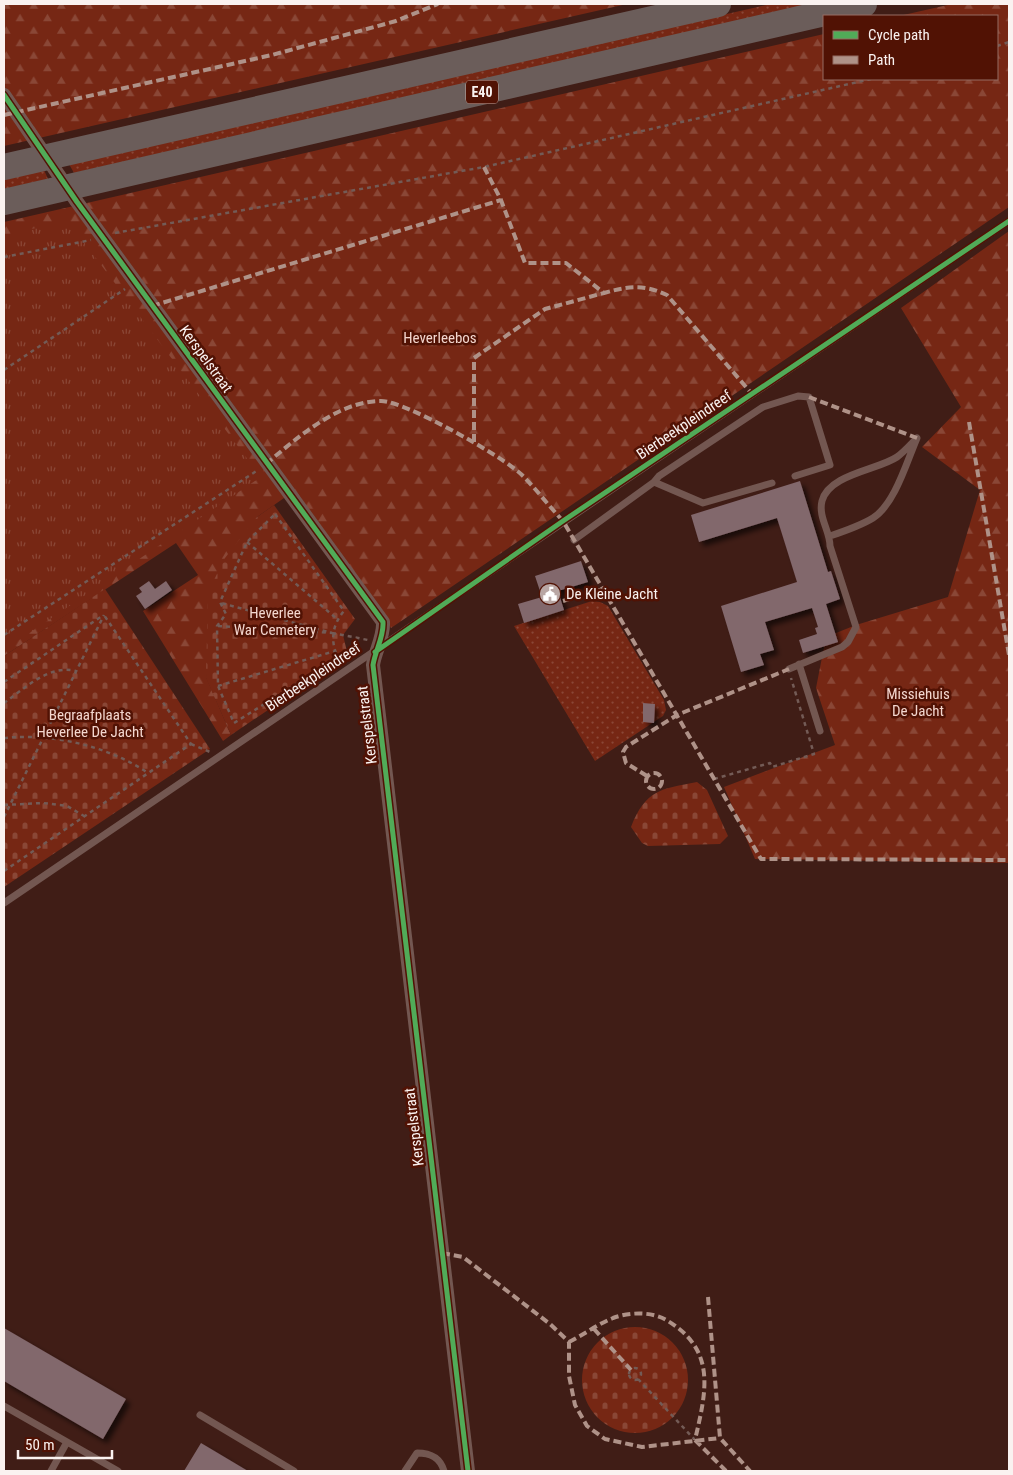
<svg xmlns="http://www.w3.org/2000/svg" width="1013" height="1475" font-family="'Roboto Condensed',sans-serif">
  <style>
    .grass { fill: url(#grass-dots) }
    .forest { fill: url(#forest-firs) }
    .cemetery { fill: url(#cemetery-stones) }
    .park { fill: url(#park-tufts) }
    .building { fill: #82676c; filter: url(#shadow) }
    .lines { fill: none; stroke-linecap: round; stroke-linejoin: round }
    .path { stroke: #735b56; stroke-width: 2.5; stroke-dasharray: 4 4; stroke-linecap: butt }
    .lane { stroke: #735751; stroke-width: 7 }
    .street { stroke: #735751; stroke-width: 14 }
    .highway { stroke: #6b5d5a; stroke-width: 26 }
    .quiet { stroke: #af9288; stroke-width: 4; stroke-dasharray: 8 4; stroke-linecap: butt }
    .cycleway-casing { stroke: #511204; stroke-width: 8 }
    .cycleway { stroke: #51ab58; stroke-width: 5 }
    .labels { text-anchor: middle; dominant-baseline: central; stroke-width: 5; stroke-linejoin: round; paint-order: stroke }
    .shield { fill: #511204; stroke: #c7afa9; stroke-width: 1 }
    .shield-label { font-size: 14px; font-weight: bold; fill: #faf2f0 }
    .park-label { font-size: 15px; fill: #f3d6ce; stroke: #511204 }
    .street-label { font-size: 15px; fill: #faf2f0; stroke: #511204 }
    .poi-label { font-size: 15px; fill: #faf2f0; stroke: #511204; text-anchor: start }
  </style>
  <defs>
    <pattern id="grass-dots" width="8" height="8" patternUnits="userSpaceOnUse" patternTransform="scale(1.25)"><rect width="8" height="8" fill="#762714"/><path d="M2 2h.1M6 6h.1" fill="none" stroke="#8a4736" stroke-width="1.8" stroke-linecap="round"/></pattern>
    <pattern id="forest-firs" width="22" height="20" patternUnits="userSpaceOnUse" patternTransform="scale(1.25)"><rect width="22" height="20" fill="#762714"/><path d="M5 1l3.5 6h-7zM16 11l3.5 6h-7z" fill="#8a4736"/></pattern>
    <pattern id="cemetery-stones" width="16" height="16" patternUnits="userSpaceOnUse" patternTransform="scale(1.25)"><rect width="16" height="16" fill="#762714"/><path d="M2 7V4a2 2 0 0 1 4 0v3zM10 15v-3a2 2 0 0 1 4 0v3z" fill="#8a4736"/></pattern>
    <pattern id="park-tufts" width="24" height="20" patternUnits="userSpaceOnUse" patternTransform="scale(1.25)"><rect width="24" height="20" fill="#762714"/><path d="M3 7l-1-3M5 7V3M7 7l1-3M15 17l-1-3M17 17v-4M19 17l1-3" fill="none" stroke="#8a4736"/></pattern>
    <filter id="shadow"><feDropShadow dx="4.5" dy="4.5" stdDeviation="2.5" flood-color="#0009"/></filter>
  </defs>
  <rect width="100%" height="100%" fill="#401d16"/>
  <!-- grass -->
  <path class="grass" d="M771 4H815L74 173 69 164Z
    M44 170 48 179 4 189V179Z
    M592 601 600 602 608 606 664 700 666 710 663 716 595 761 514 626Z"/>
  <!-- forest -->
  <path class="forest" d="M4 4H627L4 146Z
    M952 4H1009V207L391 628 294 491 257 517 206 677 231 735 223 741 143 611 198 575 176 543 4 656V222L824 34V79H997V16H899Z
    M1009 231V863L755 859 724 787 835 745 816 688 826 637 856 625 948 597 980 490 922 447 961 407 901 308Z"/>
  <!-- cemetery -->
  <path class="cemetery" d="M274 505 355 619 343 635 348 656 231 735 206 678 208 592 225 558 257 517Z
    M105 589 210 749 4 887V656Z
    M697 782 707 790 728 836 720 844 648 846 642 843 631 827C646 789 661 789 697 782Z
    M582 1380a53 53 0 1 1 106 0a53 53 0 1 1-106 0Z"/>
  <!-- park -->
  <path class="park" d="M68 221 261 477 4 650V235Z"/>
  <!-- building -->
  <path class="building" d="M800 481 828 572 831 571 840 599 826 604 838 642 803 653 799 640 817 634 815 628 818 627 812 608 765 622 774 650 760 654 764 665 741 672 721 606 797 582 777 518 699 542 691 515Z
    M581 561 588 582 558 591 564 610 524 623 518 604 542 597 535 576Z
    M149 581 155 589 166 581 172 590 145 609 136 596 142 592 139 588Z
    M643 703 655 704 654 723 643 722Z
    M4 1328 126 1399 103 1439 4 1381Z
    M201 1443 248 1471H184Z"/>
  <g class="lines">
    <!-- path -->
    <path class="path" d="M997 46 1009 42
      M115 233 484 167 871 79
      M4 257 91 240
      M4 370 125 289
      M275 514 344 611C332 625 330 641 338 658L234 723 218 686 217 626 226 614 220 602 247 542Z
      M247 542 337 619
      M218 626 332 633 221 603
      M332 633 368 640
      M4 635 258 470
      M4 682 102 616
      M218 686 335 651
      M4 703C24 689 49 664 76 671
      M4 738C52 733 108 746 148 773
      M191 744 210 752
      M714 779 770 763 772 767 814 754 791 678
      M4 805 43 803 67 806 84 816
      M4 817 104 615
      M4 871 191 744 104 615
      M629 1374a6 6 0 1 1 12 0a6 6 0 1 1-12 0Z
      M638 1379 695 1440"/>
    <!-- lane -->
    <path class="lane" d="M654 482 659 476 763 407 798 396 809 397 830 465 795 476
      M574 540 654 482 703 503 772 483
      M799 664 820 731
      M789 669 842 647 848 642 856 627 830 546C830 531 818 517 822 501 829 474 878 470 897 457 904 452 911 444 917 438 907 461 895 504 873 518 860 526 845 531 830 536
      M4 903C339 675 673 447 1009 221
      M4 1406 118 1471
      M200 1415 294 1471
      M51 1471 67 1442
      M405 1471 417 1453C430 1453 440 1457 444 1471"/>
    <!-- street -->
    <path class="street" d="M4 95 77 202 383 622C384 637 375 651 373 665L468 1471"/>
    <!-- highway -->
    <path class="highway" d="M4 167 718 4
      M4 202 864 4"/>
    <!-- quiet -->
    <path class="quiet" d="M4 115 272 55 396 21 438 4
      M484 167 501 200 525 263H566L604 293C629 286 643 284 667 295L752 394
      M152 306 501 200
      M809 397 917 438
      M969 422 1009 655
      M474 442V358L545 309 604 293
      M266 464C297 438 338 401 381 401 405 401 504 457 522 475 536 489 549 506 563 521L761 859 1009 860
      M563 601 603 589
      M646 781a8 8 0 1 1 16 0a8 8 0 1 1-16 0Z
      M647 776 626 763 623 752 626 747 677 715 789 669
      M442 1253 463 1257 550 1324 569 1342V1376L575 1405 587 1426 605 1439 642 1447 720 1438
      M708 1297 720 1438 750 1471
      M594 1329 631 1370
      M569 1342C583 1335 598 1324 613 1318 630 1312 652 1311 668 1321 717 1351 706 1392 695 1440
      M695 1440 726 1471"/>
    <!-- cycleway casing -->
    <g class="cycleway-casing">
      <path id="cycleway" d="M4 95 77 202 383 622C384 637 375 651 373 665L468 1471
        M375 652 563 521 1009 221"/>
    </g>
    <!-- cycleway -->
    <use href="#cycleway" class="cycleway"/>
  </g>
  <!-- icons -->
  <defs>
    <g id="civic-disc" transform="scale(1.125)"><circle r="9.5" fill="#b9a7a4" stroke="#511204"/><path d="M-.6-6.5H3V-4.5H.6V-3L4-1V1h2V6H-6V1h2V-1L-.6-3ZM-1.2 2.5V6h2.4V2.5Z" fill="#fff"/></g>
  </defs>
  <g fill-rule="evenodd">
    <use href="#civic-disc" x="550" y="594"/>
  </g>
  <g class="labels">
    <!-- shield labels -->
    <rect class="shield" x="466" y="80.5" width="32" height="23" rx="4"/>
    <g class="shield-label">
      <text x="482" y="92">E40</text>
    </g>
    <!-- park labels -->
    <g class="park-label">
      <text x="440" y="338">Heverleebos</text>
      <text x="275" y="613">Heverlee<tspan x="275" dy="17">War Cemetery</tspan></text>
      <text x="918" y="694">Missiehuis<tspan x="918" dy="17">De Jacht</tspan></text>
      <text x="90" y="715">Begraafplaats<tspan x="90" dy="17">Heverlee De Jacht</tspan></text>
    </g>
    <!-- street labels -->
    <g class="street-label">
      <text transform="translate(206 359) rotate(54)">Kerspelstraat</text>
      <text transform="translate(684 425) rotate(-34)">Bierbeekpleindreef</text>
      <text transform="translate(313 677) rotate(-34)">Bierbeekpleindreef</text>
      <text transform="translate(367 725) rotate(-97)">Kerspelstraat</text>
      <text transform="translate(414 1127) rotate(-97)">Kerspelstraat</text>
    </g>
    <!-- poi labels -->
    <g class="poi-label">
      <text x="566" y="594">De Kleine Jacht</text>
    </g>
  </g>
  <!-- border -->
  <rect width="1013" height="1475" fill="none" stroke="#faf2f0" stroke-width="10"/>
  <!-- legend -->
  <rect x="823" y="15" width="175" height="65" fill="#511204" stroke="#956c62"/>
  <rect x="833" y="31" width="25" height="8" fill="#51ab58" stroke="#956c62"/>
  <text x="868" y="40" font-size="15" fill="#faf2f0">Cycle path</text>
  <rect x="833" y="56" width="25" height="8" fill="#af9288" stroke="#956c62"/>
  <text x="868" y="65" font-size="15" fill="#faf2f0">Path</text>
  <!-- scale -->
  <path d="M18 1450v8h94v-8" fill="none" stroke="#faf2f0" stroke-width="2.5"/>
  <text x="25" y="1450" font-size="15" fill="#faf2f0" stroke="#511204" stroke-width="4" paint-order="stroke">50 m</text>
</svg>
